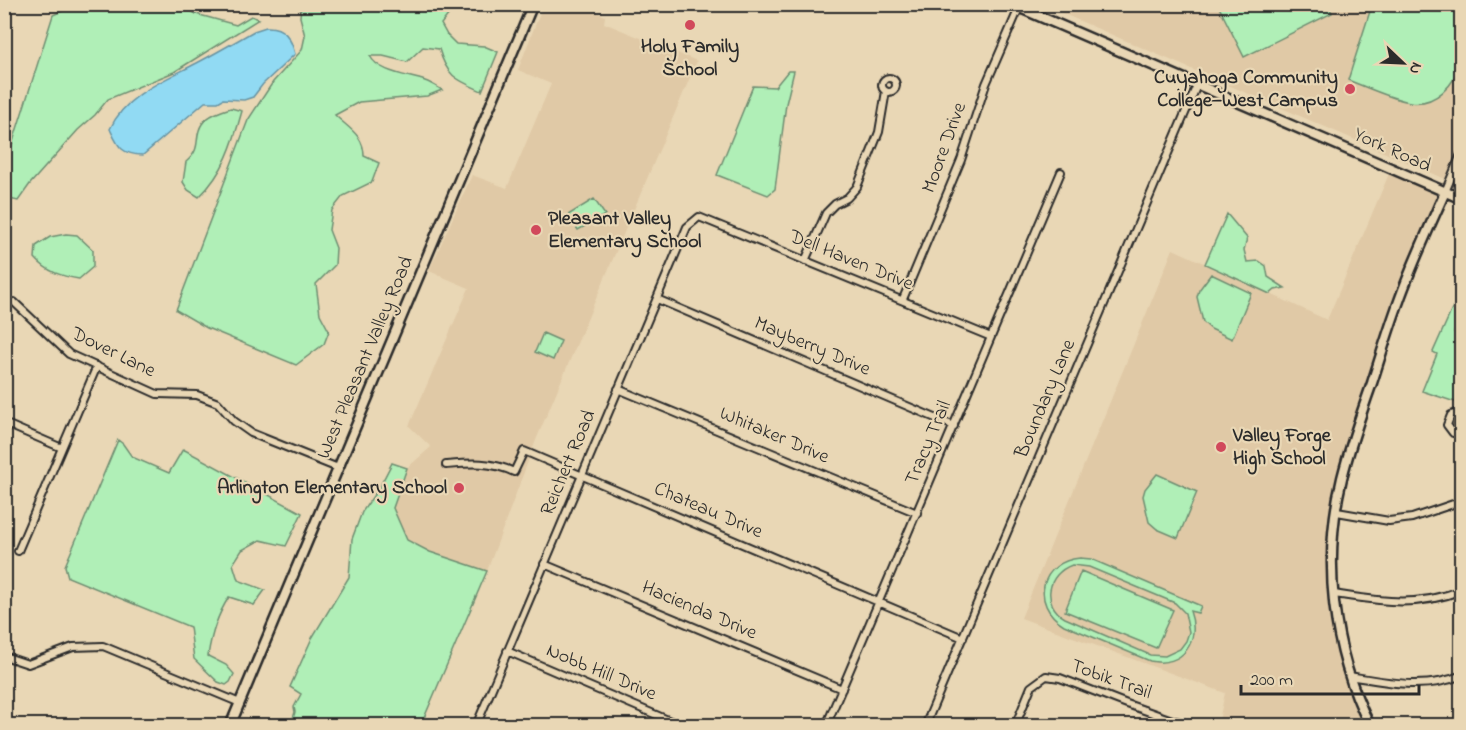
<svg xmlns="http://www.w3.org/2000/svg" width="1466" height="730" font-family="'Indie Flower',sans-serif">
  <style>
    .built { fill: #e0c9a6 }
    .green { fill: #b0efb7; stroke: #6e8d71; stroke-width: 1.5; fill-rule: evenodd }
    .water { fill: #91daf3; stroke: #6894a3; stroke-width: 1.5 }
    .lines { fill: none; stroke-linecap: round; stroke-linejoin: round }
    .street-casing { stroke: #2b2b2b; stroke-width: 10 }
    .secondary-casing { stroke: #2b2b2b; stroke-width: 13 }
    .street { stroke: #e9d7b5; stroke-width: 6 }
    .secondary { stroke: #e9d7b5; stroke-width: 8 }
    .poi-dot { fill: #d1495b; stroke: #e9d7b5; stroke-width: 2 }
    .labels { text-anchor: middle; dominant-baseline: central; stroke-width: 4.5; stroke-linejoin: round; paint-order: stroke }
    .poi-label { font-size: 20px; font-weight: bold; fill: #2b2b2b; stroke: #e9d7b5; text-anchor: end }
    .street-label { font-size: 20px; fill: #2b2b2b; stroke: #e9d7b5 }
  </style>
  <rect width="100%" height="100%" fill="#e9d7b5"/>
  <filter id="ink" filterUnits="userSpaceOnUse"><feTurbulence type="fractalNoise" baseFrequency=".0167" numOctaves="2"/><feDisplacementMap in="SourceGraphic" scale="12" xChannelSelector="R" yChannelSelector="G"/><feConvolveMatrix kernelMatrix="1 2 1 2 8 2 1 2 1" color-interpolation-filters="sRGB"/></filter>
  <g filter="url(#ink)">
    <!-- built -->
    <path class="built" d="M543 5H580L605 16 604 23 697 61 536 440 487 571 430 552 407 539 393 508 407 468 431 447 409 426 469 288 429 271 472 175 507 188 551 84 518 70Z
      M1043 5H1461V174L1457 184Z
      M1391 169 1445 192 1399 299 1342 479 1332 555 1340 642 1370 725H1218L1225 693 1021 618 1173 249 1327 320Z"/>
    <!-- green -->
    <path class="green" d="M181 5 196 14 236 25 251 16 259 19 174 72 108 99 95 115 78 130 30 184 18 201 5 198V167L53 15 76 5Z
      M301 5H464L453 9 441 24 447 35 456 44 484 46 498 52 482 91C457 80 447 77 439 49L423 47 407 62 383 56H370C379 73 408 75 425 81 431 83 437 87 442 90L427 96 359 102 335 115C348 128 364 135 364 156L379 163 372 182 343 196 332 210 329 230 336 248 335 265 316 284 320 314 329 331 324 344 296 365 207 328 176 310 248 120 273 82 302 50 305 36 300 17Z
      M1218 5H1328L1332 13 1244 57Z
      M1372 5H1446L1461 15C1462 29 1465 48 1461 62 1455 85 1435 106 1410 102 1392 99 1366 87 1348 80Z
      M788 71H794L786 104 775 189 768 195 717 175 753 86 775 87Z
      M231 108 242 111C233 144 224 173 199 197L188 190 183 182 186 162C203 148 193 137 202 124 208 115 221 111 231 108Z
      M594 199 605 215 578 230 568 215Z
      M1227 214 1247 238 1244 250 1247 262 1259 261 1266 266 1268 277 1285 288 1275 290 1270 294 1205 264Z
      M66 234 77 235 93 250V267L79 279C61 276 47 272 35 258L36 246 50 237Z
      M1211 274 1251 293 1232 339 1211 329 1203 322 1197 297 1199 290Z
      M1461 289V313L1454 332 1458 341 1461 338V404L1422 391 1437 354 1433 352Z
      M543 333 561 341 553 360 535 352Z
      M118 440 123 444 132 457 169 473 183 449 302 513 286 546 260 540 242 550 233 564 238 580 265 590 254 605 229 597C218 614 211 635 208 656L226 665 234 674 230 682 226 685 218 682 194 659 190 627 68 577 65 566Z
      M392 463 407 468 393 508 407 540 430 552 487 571 421 725H291L295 712 294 707 301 694 290 687 312 638 349 577 352 539 362 512 380 486Z
      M1157 474 1197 492 1178 538 1157 529 1149 522 1143 496 1145 489Z
      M1080 558 1091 559 1201 606 1198 613 1190 611C1201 641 1183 668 1150 661L1064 625C1029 604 1041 561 1080 558ZM1072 565 1089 567 1175 603 1185 613 1189 632 1186 641 1180 649 1165 656 1150 655 1065 618C1041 604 1047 574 1072 565Z
      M1081 571 1173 610 1156 648 1065 611Z"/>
    <!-- water -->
    <path class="water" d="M266 27C284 26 291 38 295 54L263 84 253 97 244 100 223 99 218 102H205L143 155C121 155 118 146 110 129 126 94 165 80 197 63 216 53 235 42 254 31Z"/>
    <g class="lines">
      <!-- street casing -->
      <g class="street-casing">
        <path id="street" d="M882 85a7 7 0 1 1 14 0a7 7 0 1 1-14 0Z
          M1445 192 1462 152
          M805 261 826 213 835 204 847 198 857 187 879 132 886 91
          M657 299 954 426
          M903 299 961 160 986 84 1019 8
          M14 302 69 354 157 394 197 395 218 403 234 421 251 433 338 468
          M618 389 917 513
          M1462 415 1457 413 1451 415 1447 425 1453 433 1462 432
          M4 423 62 448
          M446 465C470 463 491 461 514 472L524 451 963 638
          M1337 512 1389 521 1412 518 1462 501
          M18 551 97 366
          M544 564 842 689
          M1334 594C1380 601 1416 608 1462 590
          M507 651 682 726
          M4 656 28 664 73 647 103 646 240 703
          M1349 676C1386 682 1425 691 1462 675
          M476 726 687 227 699 217 991 337
          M826 726 1061 172
          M925 726 1197 85
          M1015 726 1031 687 1046 676 1060 678 1127 704 1175 721 1200 726"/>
      </g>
      <!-- secondary casing -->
      <g class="secondary-casing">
        <path id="secondary" d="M1011 4 1462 199
          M230 726 533 4
          M1370 726C1332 650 1322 560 1342 478 1350 446 1361 414 1372 383 1381 355 1389 328 1399 301 1412 264 1429 228 1445 192"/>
      </g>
      <!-- street -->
      <use href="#street" class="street"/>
      <!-- secondary -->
      <use href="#secondary" class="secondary"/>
    </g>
  </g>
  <!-- markers -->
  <g class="poi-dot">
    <circle cx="690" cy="25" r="6"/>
    <circle cx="1350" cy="89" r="6"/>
    <circle cx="536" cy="230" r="6"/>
    <circle cx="1221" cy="447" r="6"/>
    <circle cx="459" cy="488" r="6"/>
  </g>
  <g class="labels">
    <!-- poi labels -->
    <g class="poi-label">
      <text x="690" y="47" text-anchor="middle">Holy Family<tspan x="690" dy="23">School</tspan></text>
      <text x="1338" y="78">Cuyahoga Community<tspan x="1338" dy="23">College—West Campus</tspan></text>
      <text x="548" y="219" text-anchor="start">Pleasant Valley<tspan x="548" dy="23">Elementary School</tspan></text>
      <text x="1233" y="436" text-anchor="start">Valley Forge<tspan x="1233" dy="23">High School</tspan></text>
      <text x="447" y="488">Arlington Elementary School</text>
    </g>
    <!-- street labels -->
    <g class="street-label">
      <text transform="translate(945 148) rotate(-70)">Moore Drive</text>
      <text transform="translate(1392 151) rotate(24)">York Road</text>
      <text transform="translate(851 261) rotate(22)">Dell Haven Drive</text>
      <text transform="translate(812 347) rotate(23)">Mayberry Drive</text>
      <text transform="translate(113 353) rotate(26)">Dover Lane</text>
      <text transform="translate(366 358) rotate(-67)">West Pleasant Valley Road</text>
      <text transform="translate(1046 399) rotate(-67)">Boundary Lane</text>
      <text transform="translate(774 436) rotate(23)">Whitaker Drive</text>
      <text transform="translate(929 443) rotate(-67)">Tracy Trail</text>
      <text transform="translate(569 463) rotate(-67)">Reichert Road</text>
      <text transform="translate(708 511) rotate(23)">Chateau Drive</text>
      <text transform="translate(699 611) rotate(23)">Hacienda Drive</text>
      <text transform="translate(601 673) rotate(23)">Nobb Hill Drive</text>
      <text transform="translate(1111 680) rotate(20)">Tobik Trail</text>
    </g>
  </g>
  <!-- margin -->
  <rect width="1466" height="730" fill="none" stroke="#e9d7b5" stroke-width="24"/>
  <rect x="12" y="12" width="1442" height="706" fill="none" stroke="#2b2b2b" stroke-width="2" filter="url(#ink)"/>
  <!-- north arrow -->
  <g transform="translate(1403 63) rotate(113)" stroke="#e9d7b5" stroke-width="4.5" paint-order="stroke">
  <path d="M0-4.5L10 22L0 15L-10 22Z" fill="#2b2b2b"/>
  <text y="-9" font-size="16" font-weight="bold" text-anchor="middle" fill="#2b2b2b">N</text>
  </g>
  <!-- scale -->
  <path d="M1241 685v9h178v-9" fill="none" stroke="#2b2b2b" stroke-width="3"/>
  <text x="1250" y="685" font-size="18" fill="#2b2b2b" stroke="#e9d7b5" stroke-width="4.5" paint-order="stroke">200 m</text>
</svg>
